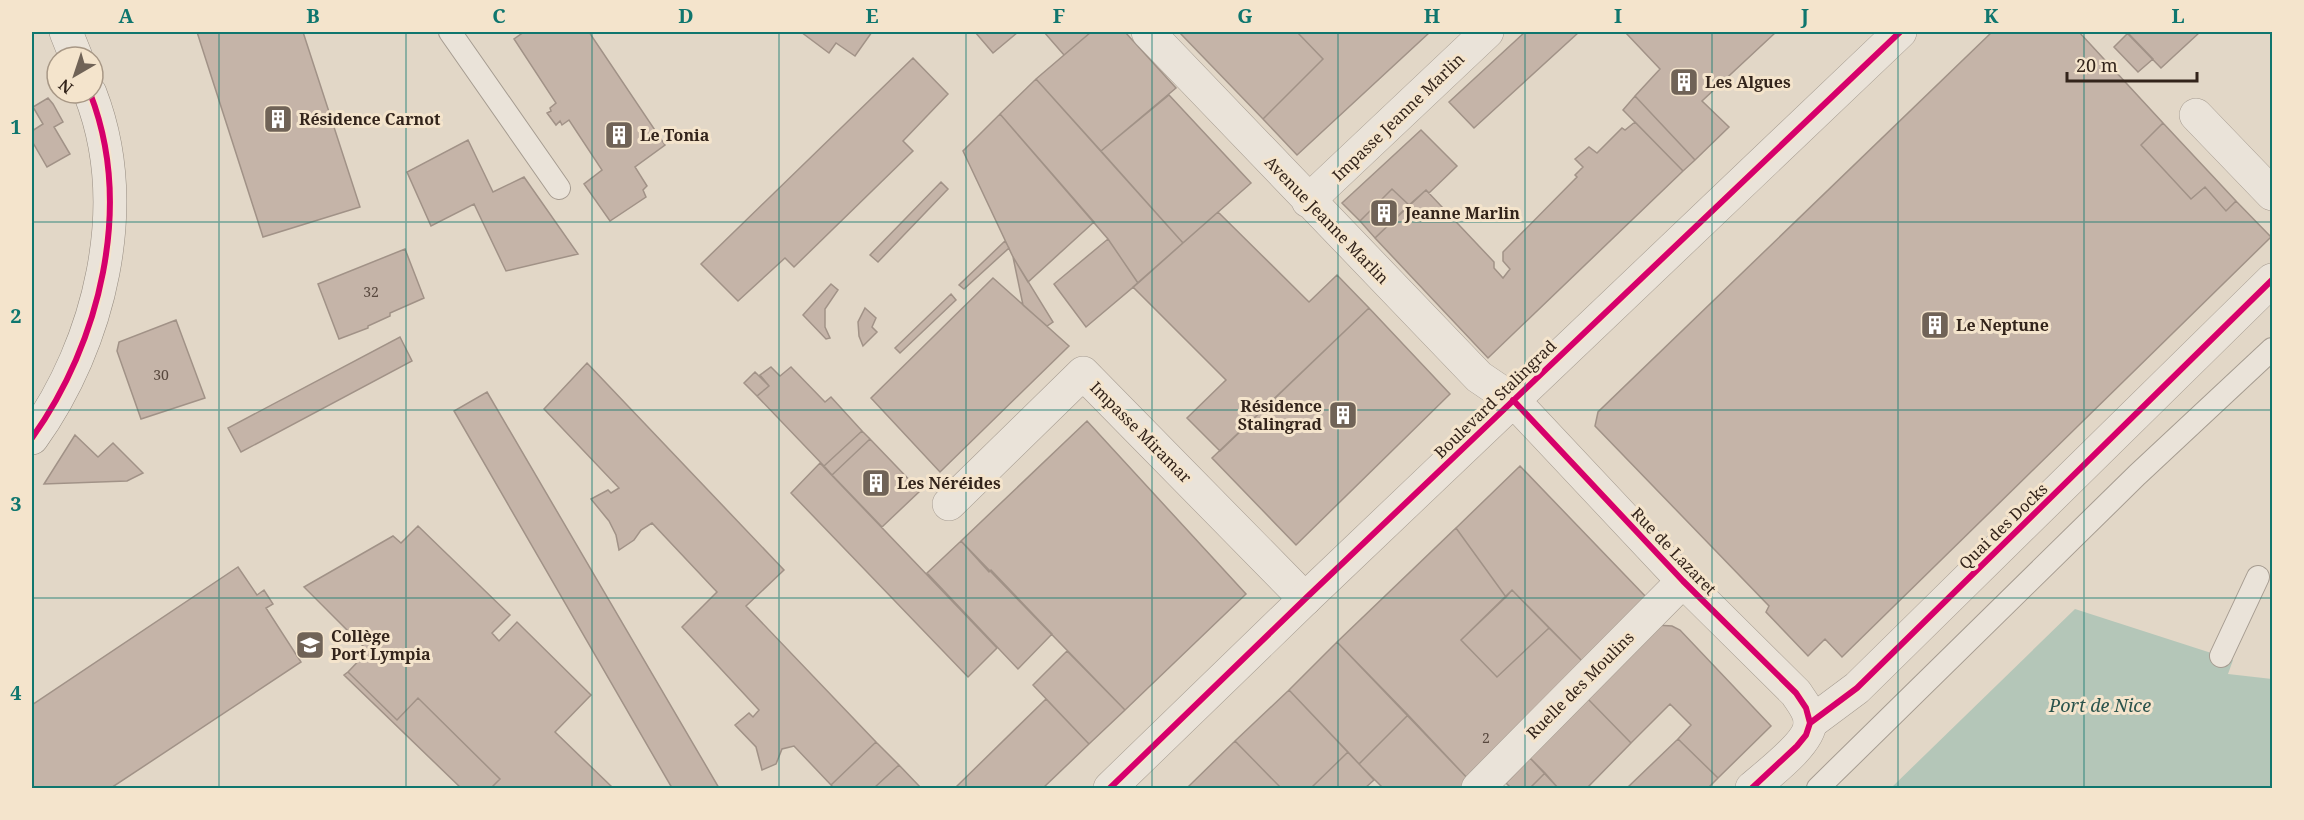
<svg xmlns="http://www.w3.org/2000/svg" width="2304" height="820" font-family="'Noto Serif',serif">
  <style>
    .water { fill: #b4c6b8 }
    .building { fill: #c5b4a8; stroke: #a19287; stroke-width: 1.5 }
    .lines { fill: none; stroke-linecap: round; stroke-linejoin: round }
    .service-casing { stroke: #a69c91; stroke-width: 24 }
    .minor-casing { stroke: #a69c91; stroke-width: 34 }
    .tertiary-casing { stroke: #a69c91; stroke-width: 34 }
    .secondary-casing { stroke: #968c81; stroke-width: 34 }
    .service { stroke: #eae3d9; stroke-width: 22 }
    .minor { stroke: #eae3d9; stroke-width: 33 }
    .tertiary { stroke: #eae3d9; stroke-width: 33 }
    .secondary { stroke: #eae3d9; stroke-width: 33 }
    .cycleway-casing { stroke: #f4e4cc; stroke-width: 10 }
    .cycleway { stroke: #d6006c; stroke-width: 6 }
    .grid { fill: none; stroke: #0f766e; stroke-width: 1.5; stroke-opacity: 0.55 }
    .labels { text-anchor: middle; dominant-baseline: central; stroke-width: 6; stroke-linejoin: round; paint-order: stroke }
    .number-label { font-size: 14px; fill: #58483e }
    .poi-label { font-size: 16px; font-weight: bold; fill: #33241b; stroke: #f4e4cc; text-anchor: start }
    .street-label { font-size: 16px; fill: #33241b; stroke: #f4e4cc }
    .water-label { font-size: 18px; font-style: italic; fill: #2a534c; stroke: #f4e4cc }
    .neatline { fill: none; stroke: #0f766e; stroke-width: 2 }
    .grid-label { font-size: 20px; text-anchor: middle; font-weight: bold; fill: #0f766e }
  </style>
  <rect width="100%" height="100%" fill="#e2d7c7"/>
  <!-- water -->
  <path class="water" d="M2075 609 2233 660 2228 674 2272 679V788H1891Z"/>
  <!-- building -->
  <path class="building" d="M197 32H303L360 207 263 237Z
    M524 32H589L665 145 635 167 647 186 643 190 646 197 610 221 584 184 602 170 569 120 562 125 560 121 556 125 547 113 551 111 550 108 556 103 514 39Z
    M801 32H872L855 56 836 43 829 53Z
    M975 32H1018L993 53Z
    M1044 32H1091L1064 55Z
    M1091 32H1125L1176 88 1101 151 1036 79Z
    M1179 32H1297L1323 59 1263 119Z
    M1297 32H1430L1297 155 1263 119 1323 59Z
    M1525 32H1579L1474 128 1449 102Z
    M1625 32H1776L1702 101 1729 127 1695 160 1635 96 1660 69Z
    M1992 32H2079L2163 123 2141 145 2191 199 2205 187 2226 211 2236 201 2271 237 1842 657 1825 639 1808 656 1766 612 1769 606 1595 426 1598 412Z
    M2126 32H2200L2161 68Z
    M2128 33 2153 59 2138 72 2114 47Z
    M913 58 948 94 903 141 913 151 794 267 785 258 738 301 701 264Z
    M1036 79 1183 243 1138 283 1108 239 1000 114Z
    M1169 95 1251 183 1183 243 1101 151Z
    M1635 96 1695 160 1683 171 1623 110Z
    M48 98 53 104 63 122 54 127 70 154 47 167 32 141V131L43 124 33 107Z
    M1000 114 1094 222 1028 282 1013 257 963 151Z
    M1635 122 1683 171 1488 358 1375 238 1426 190 1494 262V268L1503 278 1510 269 1503 261V252L1577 177 1575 175 1583 167 1575 159 1589 147 1597 153 1622 128 1625 130Z
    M2163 123 2236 201 2226 211 2205 187 2191 199 2141 145Z
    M1421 130 1457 166 1429 193 1426 190 1409 205 1392 189 1360 221 1342 203Z
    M468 140 493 192 524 177 578 254 506 271 474 204 431 226 407 172Z
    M941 182 948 189 878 262 870 255Z
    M1392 189 1409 205 1375 238 1360 221Z
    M1218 212 1309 302 1337 275 1369 308 1220 451 1187 418 1226 380 1133 287Z
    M1108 239 1138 283 1086 327 1054 284Z
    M1005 241 1009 248 964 289 959 285Z
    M405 249 424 298 390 313V316L368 326V328L339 339 318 284Z
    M1013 257 1053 322 1047 326 1023 305Z
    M993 278 1069 346 940 472 871 398Z
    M831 284 838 290 825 309V327L830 338 826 339 803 315Z
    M951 294 956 300 900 353 895 348Z
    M865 308 876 318 872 327 877 332 863 346 859 336 858 322Z
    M1369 308 1450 394 1296 545 1212 458Z
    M176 320 205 398 141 419 117 351 119 342Z
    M400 337 412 361 241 452 228 428Z
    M587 363 784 570 746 606 876 742 831 785 794 746 782 749 776 764 762 770 756 747 735 725 749 713 753 717 759 710 682 627 717 592 652 523 641 530 634 540 619 550 616 535 609 521 591 499 608 490 611 493 619 488 544 409Z
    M771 367 780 376 791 367 825 402 831 397 862 431 824 466 757 396 769 386 760 375Z
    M755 372 769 386 757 396 744 383Z
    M487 392 719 788H672L454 411Z
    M1087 421 1246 594 1125 710 961 541Z
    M862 431 870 439 832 475 824 466Z
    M75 435 98 457 113 443 143 473 127 481 44 484Z
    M870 439 920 491 882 527 832 475Z
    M820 463 997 648 968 677 791 493Z
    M1520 466 1647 598 1584 663 1512 590 1506 597 1456 528Z
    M418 526 510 615 492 633 499 641 517 622 591 695 555 732 613 788H491L500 779 418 698 397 720 348 672 368 651 304 587 393 536 401 543Z
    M1456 528 1506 597 1461 640 1497 677 1549 628 1584 663 1470 781 1337 642Z
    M961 541 989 572 991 570 1052 634 1018 669 927 573Z
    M238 567 257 595 264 590 273 604 266 608 301 662 111 788H32V705Z
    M1512 590 1549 628 1497 677 1461 640Z
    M1656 625 1672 626 1680 630 1771 726 1718 778 1678 739 1691 725 1670 704 1631 743 1587 698Z
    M1337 642 1408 715 1359 764 1289 690Z
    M1067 651 1125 710 1089 744 1033 685Z
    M348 672 397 720 418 698 500 779 491 788H461L344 675Z
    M1289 690 1348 752 1311 788H1281L1235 741Z
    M1587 698 1631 743 1587 788H1558L1530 758Z
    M1046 699 1089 744 1043 788H955Z
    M1408 715 1470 781 1465 788H1383L1359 764Z
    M1678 739 1718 778 1708 788H1627Z
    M1235 741 1281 788H1186L1188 787Z
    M876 742 899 765 874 788H834L831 785Z
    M1348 752 1374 780 1365 788H1311Z
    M1530 758 1545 773 1530 788H1511L1506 783Z
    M899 765 921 788H874Z
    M1545 773 1558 788H1530Z"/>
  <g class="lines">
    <!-- service casing -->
    <g class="service-casing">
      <path id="service" d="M450 32 559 188
        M2221 656 2258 577
        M1818 788 2137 475 2272 349"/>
    </g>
    <!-- minor casing -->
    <g class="minor-casing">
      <path id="minor" d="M1148 32 1479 377 1513 400
        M2196 115 2272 194
        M1308 201 1487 32
        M949 504 1083 373 1305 599
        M1810 723 1857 688 2272 280
        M1478 788 1683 581"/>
    </g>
    <!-- tertiary casing -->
    <g class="tertiary-casing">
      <path id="tertiary" d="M1513 400 1683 581 1796 693C1801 701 1810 711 1810 722 1811 742 1767 775 1752 788
        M1110 788 1305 599 1900 32"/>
    </g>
    <!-- secondary casing -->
    <g class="secondary-casing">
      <path id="secondary" d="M66 32 76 57
        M32 438C100 343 134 206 90 93"/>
    </g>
    <!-- service -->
    <use href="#service" class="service"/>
    <!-- minor -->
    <use href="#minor" class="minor"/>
    <!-- tertiary -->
    <use href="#tertiary" class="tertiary"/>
    <!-- secondary -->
    <use href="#secondary" class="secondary"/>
    <!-- cycleway casing -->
    <g class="cycleway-casing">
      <path id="cycleway" d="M1513 400 1683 581 1796 693 1806 708 1810 723
        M32 438C100 343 134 206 90 93
        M1110 788 1305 599 1900 32
        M1752 788 1797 746 1806 735 1810 723 1857 688 2272 280"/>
    </g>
    <!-- cycleway -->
    <use href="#cycleway" class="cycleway"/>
  </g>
  <!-- grid -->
  <path class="grid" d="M219 32V788M406 32V788M592 32V788M779 32V788M966 32V788M1152 32V788M1338 32V788M1525 32V788M1712 32V788M1898 32V788M2084 32V788M32 222H2272M32 410H2272M32 598H2272"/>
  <!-- icons -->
  <defs>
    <g id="building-square" transform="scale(1.5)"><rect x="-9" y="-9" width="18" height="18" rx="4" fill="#706357" stroke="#f4e4cc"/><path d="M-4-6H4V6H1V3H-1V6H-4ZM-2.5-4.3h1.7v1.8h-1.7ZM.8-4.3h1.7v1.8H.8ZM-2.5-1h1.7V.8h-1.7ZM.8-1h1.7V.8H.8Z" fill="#fff"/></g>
    <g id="school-square" transform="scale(1.5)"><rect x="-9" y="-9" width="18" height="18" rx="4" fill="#706357" stroke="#f4e4cc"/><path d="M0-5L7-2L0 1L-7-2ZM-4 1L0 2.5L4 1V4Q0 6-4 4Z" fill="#fff"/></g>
  </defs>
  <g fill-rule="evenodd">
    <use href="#building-square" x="1684" y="82"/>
    <use href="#building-square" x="278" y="119"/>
    <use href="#building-square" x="619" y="135"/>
    <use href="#building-square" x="1384" y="213"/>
    <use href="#building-square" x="1935" y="325"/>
    <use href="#building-square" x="1343" y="415"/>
    <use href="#building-square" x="876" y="483"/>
    <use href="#school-square" x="310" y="645"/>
  </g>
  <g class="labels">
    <!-- number labels -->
    <g class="number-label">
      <text x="371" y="291">32</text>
      <text x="161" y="374">30</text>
      <text x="1486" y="737">2</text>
    </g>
    <!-- poi labels -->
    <g class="poi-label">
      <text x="1705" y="82">Les Algues</text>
      <text x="299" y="119">Résidence Carnot</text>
      <text x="640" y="135">Le Tonia</text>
      <text x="1405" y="213">Jeanne Marlin</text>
      <text x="1956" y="325">Le Neptune</text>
      <text x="1322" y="406" text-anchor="end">Résidence<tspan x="1322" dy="18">Stalingrad</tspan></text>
      <text x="897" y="483">Les Néréides</text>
      <text x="331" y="636">Collège<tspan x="331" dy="18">Port Lympia</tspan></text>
    </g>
    <!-- street labels -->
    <g class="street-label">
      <text transform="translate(1398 117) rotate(-44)">Impasse Jeanne Marlin</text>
      <text transform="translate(1327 220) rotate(46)">Avenue Jeanne Marlin</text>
      <text transform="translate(1495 399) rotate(-44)">Boulevard Stalingrad</text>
      <text transform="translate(1141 432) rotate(45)">Impasse Miramar</text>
      <text transform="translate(2003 526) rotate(-44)">Quai des Docks</text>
      <text transform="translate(1674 551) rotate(46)">Rue de Lazaret</text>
      <text transform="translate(1580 685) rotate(-45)">Ruelle des Moulins</text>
    </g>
    <!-- water labels -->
    <g class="water-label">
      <text x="2100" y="705">Port de Nice</text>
    </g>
  </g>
  <!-- border -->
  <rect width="2304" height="820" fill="none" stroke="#f4e4cc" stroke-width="66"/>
  <!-- north arrow -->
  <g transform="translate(75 75) rotate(219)"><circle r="28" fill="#f4e4cc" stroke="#a79785" stroke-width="1.5"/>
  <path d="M0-4.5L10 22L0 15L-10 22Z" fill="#706357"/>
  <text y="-9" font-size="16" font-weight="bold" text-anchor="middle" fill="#33241b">N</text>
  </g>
  <!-- scale -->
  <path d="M2067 72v9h130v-9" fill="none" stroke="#33241b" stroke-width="3"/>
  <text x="2076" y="72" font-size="18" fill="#33241b" stroke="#f4e4cc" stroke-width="4.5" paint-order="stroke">20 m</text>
  <rect x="33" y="33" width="2238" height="754" class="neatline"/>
  <g class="grid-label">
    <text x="126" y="23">A</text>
    <text x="313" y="23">B</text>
    <text x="499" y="23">C</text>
    <text x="686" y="23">D</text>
    <text x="872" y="23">E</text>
    <text x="1059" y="23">F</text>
    <text x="1245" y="23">G</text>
    <text x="1432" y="23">H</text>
    <text x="1618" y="23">I</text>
    <text x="1805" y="23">J</text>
    <text x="1991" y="23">K</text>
    <text x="2178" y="23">L</text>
    <text x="16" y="134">1</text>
    <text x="16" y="323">2</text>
    <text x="16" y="511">3</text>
    <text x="16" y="700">4</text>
  </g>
</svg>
